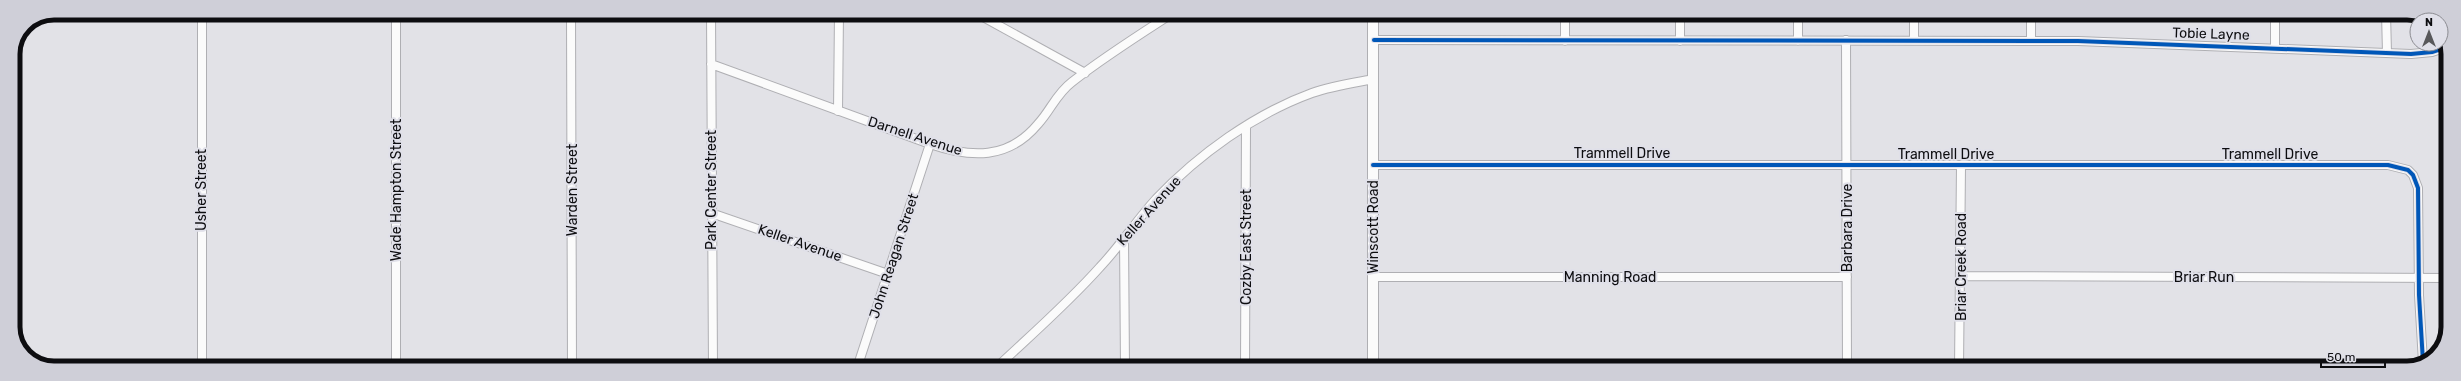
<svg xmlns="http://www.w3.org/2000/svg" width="2461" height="381" font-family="Rubik,sans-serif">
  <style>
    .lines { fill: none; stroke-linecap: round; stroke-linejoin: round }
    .minor-casing { stroke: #afafb3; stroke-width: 10 }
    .major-casing { stroke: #afafb3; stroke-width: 12 }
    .minor { stroke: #fbfbfb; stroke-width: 8 }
    .major { stroke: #fbfbfb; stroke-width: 10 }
    .cycleway-casing { stroke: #e0e0e9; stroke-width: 6 }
    .cycleway { stroke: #0057b8; stroke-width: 4 }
    .labels { text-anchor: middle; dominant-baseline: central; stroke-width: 4; stroke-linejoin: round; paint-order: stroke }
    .street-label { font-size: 14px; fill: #0d0d10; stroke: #e0e0e9 }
    .rim { fill: none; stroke: #0d0d10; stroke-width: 5 }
  </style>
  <rect width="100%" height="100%" fill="#e2e2e7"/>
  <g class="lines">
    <!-- minor casing -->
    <g class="minor-casing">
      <path id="minor" d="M202 13V368
        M571 13 572 368
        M711 13 713 368
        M976 13 1085 73
        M1798 13V41
        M2275 13V47
        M2386 13 2387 53
        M1374 40 2078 41 2411 54 2432 52 2447 47
        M1846 40 1847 368
        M1565 41V13
        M1680 41V13
        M1914 41V13
        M2031 41V13
        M711 64 930 144C971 158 1008 160 1038 124 1051 110 1056 94 1072 82 1104 57 1139 35 1173 13
        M838 111 839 13
        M1373 165H2388L2408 170 2413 175 2418 188 2419 295 2423 362
        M711 213 888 274
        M1124 238 1125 368
        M1961 276 2448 278
        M1373 277H1847
        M396 368V13
        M857 368 930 144
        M996 368C1031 335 1068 303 1100 267 1120 246 1136 221 1156 199 1198 155 1254 114 1312 93 1332 86 1353 83 1374 79
        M1245 368 1246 126
        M1959 368 1961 166"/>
    </g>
    <!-- major casing -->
    <g class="major-casing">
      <path id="major" d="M1373 368V13"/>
    </g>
    <!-- minor -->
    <use href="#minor" class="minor"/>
    <!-- major -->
    <use href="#major" class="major"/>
    <!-- cycleway casing -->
    <g class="cycleway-casing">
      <path id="cycleway" d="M1374 40 2078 41 2411 54 2432 52 2447 47
        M1373 165H2388L2408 170 2413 175 2418 188 2419 295 2423 362"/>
    </g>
    <!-- cycleway -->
    <use href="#cycleway" class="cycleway"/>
  </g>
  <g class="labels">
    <!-- street labels -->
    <g class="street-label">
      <text transform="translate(2211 34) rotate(2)">Tobie Layne</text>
      <text transform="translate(915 136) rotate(18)">Darnell Avenue</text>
      <text x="1622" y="153">Trammell Drive</text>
      <text x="1946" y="154">Trammell Drive</text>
      <text x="2270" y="154">Trammell Drive</text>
      <text transform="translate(201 190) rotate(-90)">Usher Street</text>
      <text transform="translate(396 190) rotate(-90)">Wade Hampton Street</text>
      <text transform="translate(572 190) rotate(-90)">Warden Street</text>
      <text transform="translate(711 190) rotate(-90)">Park Center Street</text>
      <text transform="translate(1149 211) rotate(-48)">Keller Avenue</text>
      <text transform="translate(1373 227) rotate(-90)">Winscott Road</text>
      <text transform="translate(1847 228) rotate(-90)">Barbara Drive</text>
      <text transform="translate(800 243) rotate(19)">Keller Avenue</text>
      <text transform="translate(1246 247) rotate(-90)">Cozby East Street</text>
      <text transform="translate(894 256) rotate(-72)">John Reagan Street</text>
      <text transform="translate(1961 267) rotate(-90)">Briar Creek Road</text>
      <text x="1610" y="277">Manning Road</text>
      <text x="2204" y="277">Briar Run</text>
    </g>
  </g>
  <!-- crop -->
  <path d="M0 0H2461V381H0ZM54 20H2407A34 34 0 0 1 2441 54V327A34 34 0 0 1 2407 361H54A34 34 0 0 1 20 327V54A34 34 0 0 1 54 20Z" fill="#cfcfd8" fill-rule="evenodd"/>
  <path class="rim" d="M54 20H2407A34 34 0 0 1 2441 54V327A34 34 0 0 1 2407 361H54A34 34 0 0 1 20 327V54A34 34 0 0 1 54 20Z"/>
  <!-- north arrow -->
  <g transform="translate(2429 32)"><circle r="19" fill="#e0e0e9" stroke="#8c8c92"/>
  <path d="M0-3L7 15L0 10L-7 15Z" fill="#58585b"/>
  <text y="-6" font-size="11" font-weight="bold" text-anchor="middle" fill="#0d0d10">N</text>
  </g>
  <!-- scale -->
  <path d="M2321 361v6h64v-6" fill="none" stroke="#0d0d10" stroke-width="2"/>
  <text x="2327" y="361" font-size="12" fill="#0d0d10" stroke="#e0e0e9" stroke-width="3" paint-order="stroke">50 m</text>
</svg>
